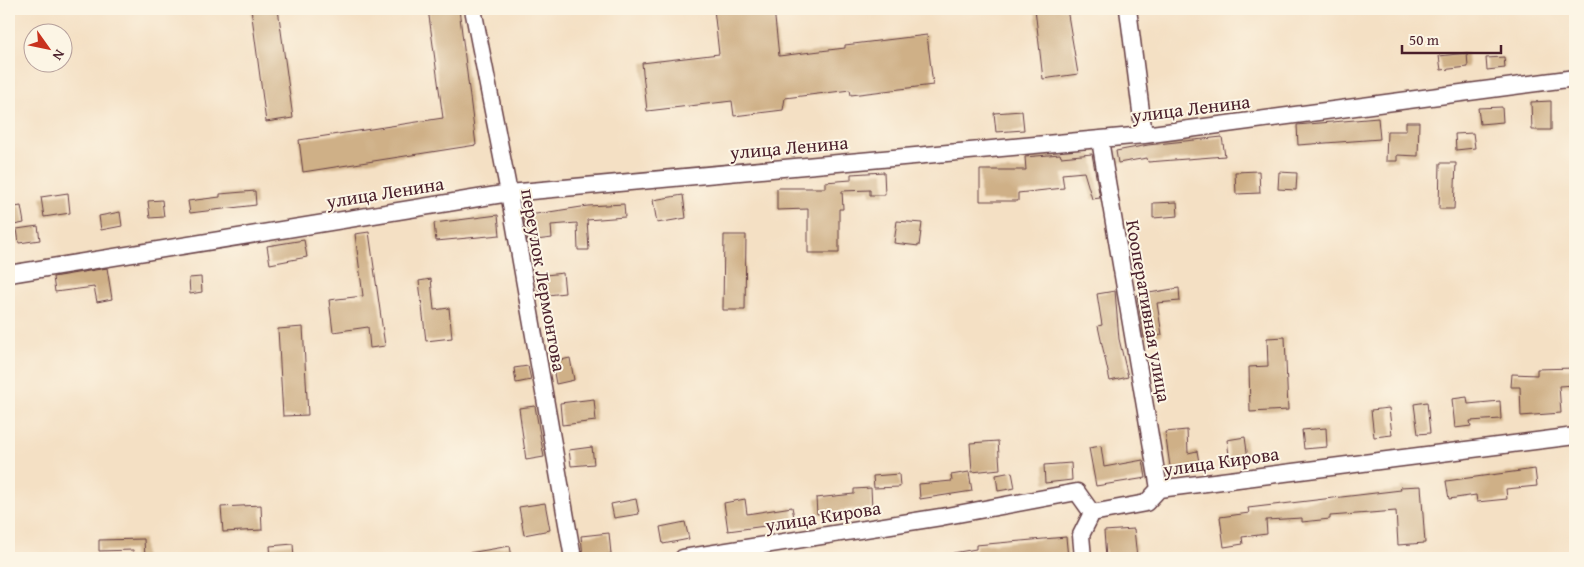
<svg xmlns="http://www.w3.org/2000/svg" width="1584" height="567" font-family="'Gentium Book Plus',serif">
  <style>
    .building { fill: #cfb087 }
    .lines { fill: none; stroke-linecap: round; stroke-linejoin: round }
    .minor-casing { stroke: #643c42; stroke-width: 19 }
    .minor { stroke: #fff; stroke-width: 16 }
    .labels { text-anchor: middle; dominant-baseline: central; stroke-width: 4; stroke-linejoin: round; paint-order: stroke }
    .street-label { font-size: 19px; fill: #4a1f2b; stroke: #fcf5e5 }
  </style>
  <rect width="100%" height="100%" fill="#fcf5e5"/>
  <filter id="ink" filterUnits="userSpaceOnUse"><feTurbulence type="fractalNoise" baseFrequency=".02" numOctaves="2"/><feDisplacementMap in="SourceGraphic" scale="10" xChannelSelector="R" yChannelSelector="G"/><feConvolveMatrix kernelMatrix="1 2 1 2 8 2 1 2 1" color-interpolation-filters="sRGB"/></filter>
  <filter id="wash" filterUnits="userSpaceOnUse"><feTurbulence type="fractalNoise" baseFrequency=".0096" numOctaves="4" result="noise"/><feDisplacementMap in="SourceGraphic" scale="20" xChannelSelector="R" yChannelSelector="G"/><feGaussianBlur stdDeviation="1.12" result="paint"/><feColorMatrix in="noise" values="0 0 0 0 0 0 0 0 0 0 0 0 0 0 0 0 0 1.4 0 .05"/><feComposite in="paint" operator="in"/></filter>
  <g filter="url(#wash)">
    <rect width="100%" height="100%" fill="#f4e0c4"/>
    <g id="blocks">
      <!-- building -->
      <path class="building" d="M251 9H278L293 118 266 122Z
        M428 9H459L476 145 303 172 299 140 443 118Z
        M714 9H774L779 56 845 48V45L927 35 933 85 851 95 850 90 785 98 783 110 734 116 732 101 647 111 642 63 719 54Z
        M1035 9H1067L1078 74 1043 79Z
        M1467 53 1468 67 1441 70 1439 56Z
        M1504 57 1505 68 1487 70 1486 58Z
        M1551 101V130H1532L1531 102Z
        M1502 107 1503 122 1480 124 1478 108Z
        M1022 111 1024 130 996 132 994 113Z
        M1378 118 1380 139 1298 145 1297 125Z
        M1406 122H1419L1418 156 1397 155V161H1386L1387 131H1406Z
        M1473 133 1475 148 1456 150 1455 134Z
        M1222 137 1225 156 1148 162 1147 158 1118 163 1116 151 1148 145Z
        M1060 154 1061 157 1092 154 1100 198 1092 199 1084 172 1062 174 1064 188 1018 193V201H980V170H1026L1025 157Z
        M1440 163H1456L1454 209H1439Z
        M1259 171 1260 193 1236 194 1235 172Z
        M884 172 885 195H870V190L842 191 843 209H839V253H808V209L777 210V188H825V182L851 180V174Z
        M1279 172 1297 173 1296 190 1278 189Z
        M255 191 256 205 190 213 188 201 220 197V194Z
        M68 193 70 213 44 217 41 197Z
        M683 195 686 218 657 223 653 200Z
        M162 200 164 217 150 218 148 201Z
        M1177 202 1178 216 1153 218V203Z
        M624 204 625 217 587 220 589 250H578L577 223 551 225 552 238 528 241 523 216 588 206Z
        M21 206 24 223 9 226V208Z
        M120 212 122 226 101 230 99 216Z
        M498 215 500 235 436 241 434 223Z
        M897 221 922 223 919 246 894 243Z
        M38 226 40 240 19 243 17 229Z
        M369 232 385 346 370 348 368 327 333 332 329 300 363 296 355 234Z
        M724 235H746L745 310H723Z
        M304 240 307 257 270 264 267 246Z
        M107 268 112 299 97 302 94 287 55 292 53 277Z
        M563 273 565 293 539 296 537 276Z
        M201 277 202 292 190 294 189 278Z
        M431 279 434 310 449 308 452 338 426 341 419 281Z
        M1179 288 1180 301 1157 303 1162 335 1144 338 1137 295Z
        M1115 291 1119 339 1128 377 1110 381 1098 326 1102 325 1097 294Z
        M303 327 308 415 283 416 278 329Z
        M1285 337 1288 410 1250 412 1249 367 1268 366 1267 338Z
        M570 358 574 380 556 384 552 362Z
        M528 366 531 380 516 383 514 368Z
        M1575 368V385L1559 386 1561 413 1521 416 1520 387H1511L1512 374 1537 375V369Z
        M1467 397 1468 404 1500 401 1501 419 1470 421 1471 426 1455 428 1452 399Z
        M594 399 596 421 562 425 560 403Z
        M1427 402 1430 433 1418 434 1414 404Z
        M535 406 544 457 526 460 519 408Z
        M1389 408 1392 435 1374 437 1371 410Z
        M1326 428 1327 447 1304 449 1302 430Z
        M1187 430 1188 453 1197 451 1200 468 1171 473 1165 432Z
        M1245 437 1248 459 1230 462 1227 440Z
        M998 441 1000 469 972 472 970 443Z
        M1101 446 1104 467 1143 460 1146 478 1096 486 1089 448Z
        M592 447 594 464 571 466 569 450Z
        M1071 463 1072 480 1045 483 1044 465Z
        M1535 469 1537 486 1506 489 1507 499 1477 502 1476 495 1449 499 1446 481Z
        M969 472 972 491 920 499 919 484 952 481 951 475Z
        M1012 472 1015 488 998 491 996 475Z
        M899 474 900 487 874 488 873 476Z
        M1421 486 1425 543 1398 545 1396 511 1330 516V519L1302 522V518L1266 520 1267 534 1242 537 1243 544 1224 547 1220 517 1249 513 1248 508 1401 490 1400 487Z
        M871 488 872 508 840 510V512L817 514 816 498 854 494V489Z
        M636 499 639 514 614 518 611 504Z
        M745 499 747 514 792 507 795 522 728 531 724 503Z
        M545 503 550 530 524 535 519 507Z
        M261 505 262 530 223 532 221 507Z
        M685 522 689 539 663 544 660 527Z
        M1134 529 1137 558H1106L1104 531Z
        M609 533 611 554 583 557 581 536Z
        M1066 537 1068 558H953V553L976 549V545Z
        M144 539 145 558H134L133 550 99 551V540Z
        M293 544 294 558H271L270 546Z
        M510 546 512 558H470L469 553Z"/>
    </g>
  </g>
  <g filter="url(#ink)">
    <use href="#blocks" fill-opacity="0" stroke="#643c42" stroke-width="1"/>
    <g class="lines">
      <!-- minor casing -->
      <g class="minor-casing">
        <path id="minor" d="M473 9 509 193 573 558
          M1128 9 1144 135
          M1100 140 1159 489
          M9 274 509 193 1144 135 1575 78
          M1092 513 1146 503 1159 489 1575 436
          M683 558 941 517 1077 492 1092 513
          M1083 558 1081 535 1092 513"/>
      </g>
      <!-- minor -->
      <use href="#minor" class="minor"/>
    </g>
  </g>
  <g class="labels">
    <!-- street labels -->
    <g class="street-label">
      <text transform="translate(1191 108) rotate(-7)">улица Ленина</text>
      <text transform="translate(789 147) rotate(-5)">улица Ленина</text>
      <text transform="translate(385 192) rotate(-9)">улица Ленина</text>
      <text transform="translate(544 280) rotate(80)">переулок Лермонтова</text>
      <text transform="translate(1149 311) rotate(80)">Кооперативная улица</text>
      <text transform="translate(1221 461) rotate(-8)">улица Кирова</text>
      <text transform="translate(823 516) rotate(-9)">улица Кирова</text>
    </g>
  </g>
  <!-- margin -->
  <rect width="1584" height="567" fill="none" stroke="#fcf5e5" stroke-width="30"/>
  <!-- north arrow -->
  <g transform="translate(48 48) rotate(123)"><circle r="24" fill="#fcf5e5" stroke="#b59f9b"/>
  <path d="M0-4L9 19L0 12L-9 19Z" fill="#c8321e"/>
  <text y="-8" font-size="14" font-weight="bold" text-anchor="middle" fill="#4a1f2b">N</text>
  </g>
  <!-- scale -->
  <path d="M1402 45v8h99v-8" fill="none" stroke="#4a1f2b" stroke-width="2.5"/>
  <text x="1409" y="45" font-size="15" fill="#4a1f2b" stroke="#fcf5e5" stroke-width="4" paint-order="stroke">50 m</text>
</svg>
